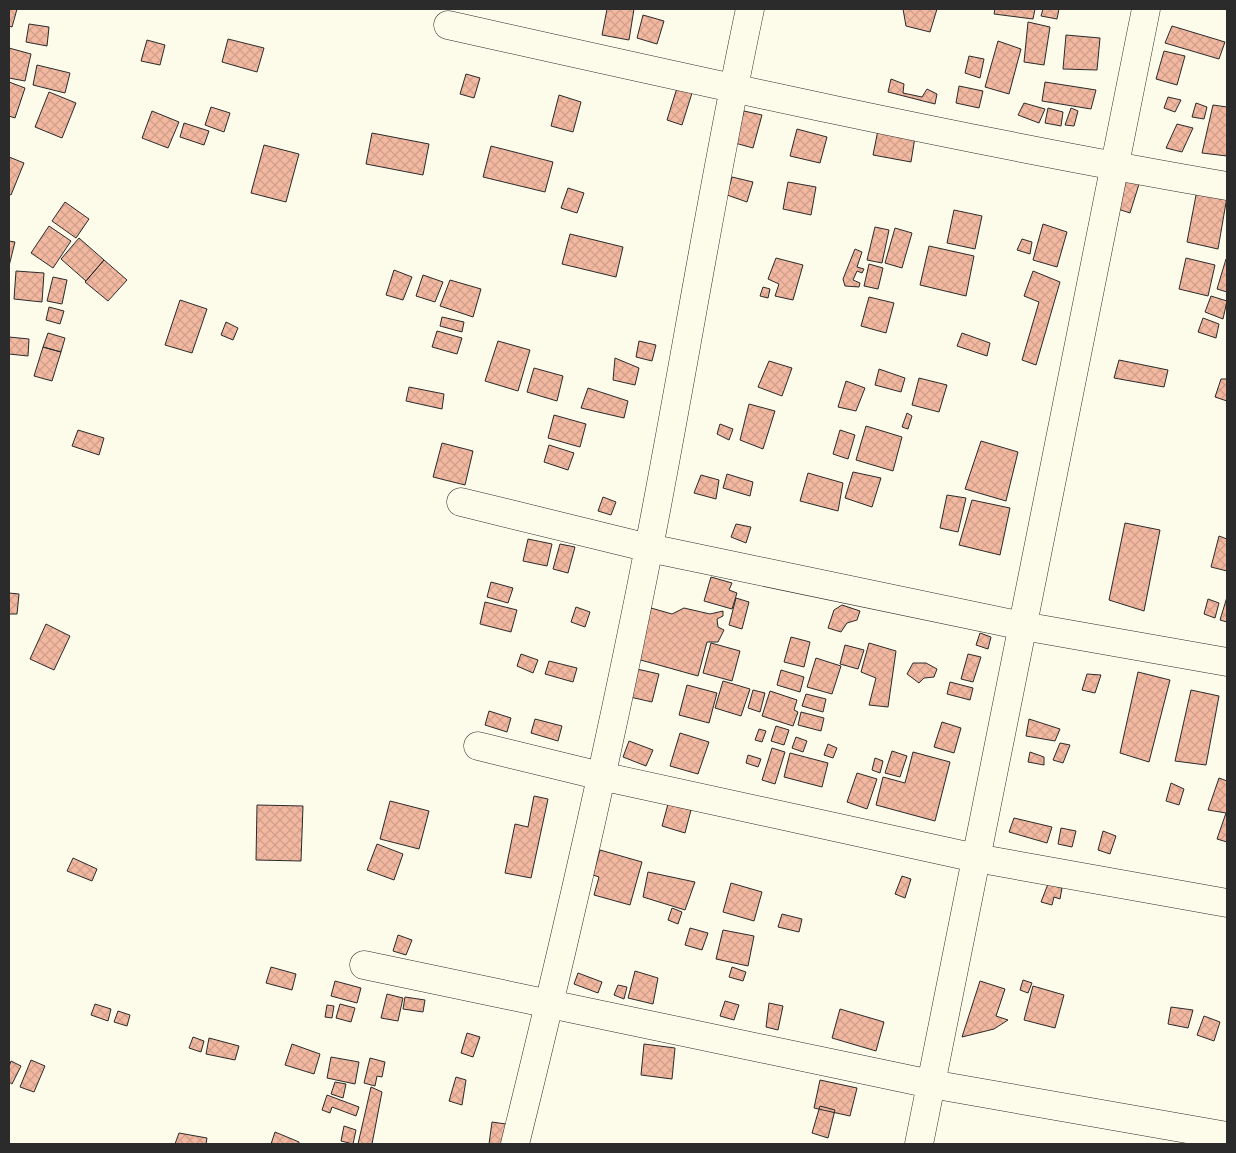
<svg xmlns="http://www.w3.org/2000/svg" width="1236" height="1153" font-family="Montserrat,sans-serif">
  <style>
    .building { fill: url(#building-cross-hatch); stroke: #2b2b2b }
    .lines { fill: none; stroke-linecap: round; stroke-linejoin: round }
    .minor-casing { stroke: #2b2b2b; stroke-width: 29 }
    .minor { stroke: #fdfbea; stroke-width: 28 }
  </style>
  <defs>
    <pattern id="building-cross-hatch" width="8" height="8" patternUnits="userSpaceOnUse" patternTransform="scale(1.25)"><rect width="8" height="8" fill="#f2b8a0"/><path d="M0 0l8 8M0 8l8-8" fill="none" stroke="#d09e8a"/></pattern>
  </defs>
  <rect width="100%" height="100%" fill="#fdfbea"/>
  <!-- building -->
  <path class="building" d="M9 9H17L12 27 9 26Z
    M607 9H634L629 40 602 35Z
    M903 9H937L930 32 906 26Z
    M995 9H1035L1033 19 994 14Z
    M1043 9H1059L1057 19 1041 16Z
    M643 15 664 21 657 44 637 38Z
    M1028 22 1050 27 1044 65 1024 62Z
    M29 24 49 27 47 46 26 42Z
    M1172 26 1225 42 1219 59 1165 43Z
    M1066 35 1100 38 1097 70 1063 69Z
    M228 39 264 48 257 72 222 62Z
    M147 40 165 45 160 65 141 61Z
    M998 41 1021 49 1009 94 985 87Z
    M9 48 31 54 25 81 9 78Z
    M1164 51 1185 56 1177 85 1156 79Z
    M969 56 984 59 980 78 965 73Z
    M37 65 70 73 65 93 33 85Z
    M466 74 480 78 474 98 460 94Z
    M891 79 904 84 903 93 922 97 927 89 937 94 935 104 888 92Z
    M9 82 25 88 15 118 9 116Z
    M1045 82 1096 90 1091 109 1042 101Z
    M959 86 983 91 979 108 956 103Z
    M677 88 692 93 682 125 667 120Z
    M49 92 76 103 62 138 35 127Z
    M559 95 581 102 573 132 551 126Z
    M1168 97 1181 100 1175 112 1164 108Z
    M1024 103 1045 109 1039 123 1018 115Z
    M1196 103 1207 107 1204 119 1192 117Z
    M1213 105 1227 107V156L1202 153Z
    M211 107 230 113 224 132 205 125Z
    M1048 108 1063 112 1061 126 1045 123Z
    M1071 108 1078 111 1074 126 1065 125Z
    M152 111 179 122 168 148 142 138Z
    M744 111 762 115 753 148 735 143Z
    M184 123 209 131 204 145 180 137Z
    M1177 124 1193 128 1182 152 1166 148Z
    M797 129 827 137 820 163 790 156Z
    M878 130 915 137 911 162 873 155Z
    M372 133 429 144 423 175 366 164Z
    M264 145 299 154 286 202 251 193Z
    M491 146 553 162 545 192 483 177Z
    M9 157 24 163 11 195 9 194Z
    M1124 176 1140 181 1130 213 1115 208Z
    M732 177 753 182 747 202 727 195Z
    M788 182 816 187 811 215 783 209Z
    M568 188 584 193 577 213 561 208Z
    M1197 190 1227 197 1218 249 1187 242Z
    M65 202 89 219 76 238 52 221Z
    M954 210 982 216 975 249 947 243Z
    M1043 224 1067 232 1057 267 1033 260Z
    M49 226 71 241 53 268 31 253Z
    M875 227 889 230 882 263 867 260Z
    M895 228 912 233 902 268 885 263Z
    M570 234 623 247 616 277 562 264Z
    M79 238 104 260 86 281 61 259Z
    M1022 239 1032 242 1030 254 1017 250Z
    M9 241 15 242 9 266Z
    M929 246 974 256 966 296 920 285Z
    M855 249 862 252 857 267 864 269 862 273 857 271 853 280 860 283 859 287 845 286 843 279Z
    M776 258 803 265 793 300 775 296 779 284 768 279Z
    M1186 258 1215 265 1208 296 1179 289Z
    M1226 259 1227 260V292L1217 289Z
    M104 260 127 280 108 301 85 282Z
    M869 264 883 268 878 289 864 286Z
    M394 270 412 277 403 300 386 295Z
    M16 271 44 273 42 302 14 299Z
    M1033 271 1060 282 1036 365 1022 360 1039 302 1024 296Z
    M423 275 443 282 435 302 416 296Z
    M53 277 67 280 62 304 47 301Z
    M450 280 481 289 473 317 440 306Z
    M763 287 770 289 768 298 760 296Z
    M1211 296 1227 301 1223 319 1205 312Z
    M869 297 894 303 886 333 861 326Z
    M180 300 207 309 192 353 165 345Z
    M49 307 64 311 60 324 46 320Z
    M442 317 464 322 462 332 440 326Z
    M1203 318 1219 324 1216 338 1198 332Z
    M226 322 238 328 233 340 221 335Z
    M437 331 462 338 457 354 432 347Z
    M48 333 65 338 61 352 43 347Z
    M962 333 990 343 987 356 957 346Z
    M9 337 29 339 28 356 9 354Z
    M498 341 530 350 518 391 485 381Z
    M639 341 656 345 652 361 636 357Z
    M43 347 61 352 52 381 34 376Z
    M615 358 639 368 635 385 613 380Z
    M1119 360 1168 370 1164 387 1114 378Z
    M769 361 792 368 782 396 758 387Z
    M534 368 563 376 557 401 527 392Z
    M879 369 905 378 901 392 875 385Z
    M919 378 947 385 939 412 912 405Z
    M1221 379H1227V401L1215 397Z
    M846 381 865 388 856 411 838 407Z
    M409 387 444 394 442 409 406 401Z
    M588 388 628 401 624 418 581 408Z
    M749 404 775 411 763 449 740 440Z
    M907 413 912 416 908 429 902 427Z
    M554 415 586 424 580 447 548 438Z
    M720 424 733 429 729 440 717 434Z
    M866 426 902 437 893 471 856 460Z
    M78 430 104 438 99 455 72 446Z
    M840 430 855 435 848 459 833 454Z
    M981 441 1018 452 1006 501 965 489Z
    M442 443 473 451 465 485 433 477Z
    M549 445 574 453 568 470 544 462Z
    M853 472 881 478 872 507 845 498Z
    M808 473 843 483 838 511 800 501Z
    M727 474 753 482 750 496 723 488Z
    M701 475 719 480 716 499 694 493Z
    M947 495 966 498 958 532 940 528Z
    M603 497 616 502 611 515 598 511Z
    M972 500 1010 508 1000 555 959 545Z
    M1125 523 1160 530 1144 611 1109 600Z
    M736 524 751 527 746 543 731 537Z
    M1219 536 1227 539V571L1211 567Z
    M528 539 552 544 547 566 523 561Z
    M560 544 575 547 568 573 553 569Z
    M711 577 732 583 729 590 737 593 732 609 704 601Z
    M491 582 513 588 508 603 487 597Z
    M9 593 19 594 17 614H9Z
    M1227 597V622L1220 620Z
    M736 598 749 602 742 629 729 625Z
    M1208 599 1219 603 1215 618 1204 614Z
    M485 602 517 610 511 632 480 624Z
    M842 605 860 611 857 620 847 623 841 632 828 628 834 610Z
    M576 607 590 612 585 627 571 622Z
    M651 608 672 614 684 608 710 614 723 611V616L717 619 718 627 724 630 718 642H707L698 676 637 659Z
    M46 624 70 636 54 670 30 659Z
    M980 633 991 637 988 649 976 645Z
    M791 637 810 642 804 667 784 662Z
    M711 643 740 651 732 681 703 673Z
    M869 643 896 651 888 707 869 705 876 678 861 672Z
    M845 645 864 650 858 669 840 664Z
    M521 654 538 660 533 673 517 666Z
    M968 654 981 657 973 682 961 679Z
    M816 658 841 666 832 694 807 687Z
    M549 661 577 668 573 682 545 674Z
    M913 663H926L937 669 934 677 924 678 919 683 907 674Z
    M637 669 659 674 652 702 630 697Z
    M781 670 804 677 800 692 777 685Z
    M1138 672 1170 680 1149 762 1120 753Z
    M1087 674 1101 675 1095 693 1082 690Z
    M723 681 750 689 741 716 715 708Z
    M950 682 973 688 970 700 947 694Z
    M687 685 717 693 709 723 679 715Z
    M753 690 765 693 760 712 748 708Z
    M1191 690 1219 696 1206 765 1175 761Z
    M770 691 797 700 794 710 798 712 793 726 762 716Z
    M806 694 826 699 823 712 802 706Z
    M489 711 511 718 507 732 485 725Z
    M801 712 824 718 821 731 798 725Z
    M535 719 562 726 558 741 531 733Z
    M1029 719 1060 729 1055 741 1026 736Z
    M942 722 961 728 954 753 934 747Z
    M776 726 789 730 784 745 771 741Z
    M759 729 766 731 762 742 755 740Z
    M680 733 709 742 698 774 670 766Z
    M796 737 807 741 803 752 792 748Z
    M629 741 653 750 646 766 623 757Z
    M1060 743 1070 745 1063 763 1053 760Z
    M828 744 837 748 833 758 824 755Z
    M772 748 785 752 775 784 762 780Z
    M892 751 907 756 900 777 885 773Z
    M913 752 950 762 935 821 876 805 883 777 905 783Z
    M1030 752 1044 757V765L1028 762Z
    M790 753 828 763 822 787 784 777Z
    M748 755 761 759 758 767 746 763Z
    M875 758 883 761 880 773 872 770Z
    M857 773 877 779 867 809 847 802Z
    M1219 778 1227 781V842L1217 839 1226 813 1208 810Z
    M1171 783 1184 789 1179 805 1166 801Z
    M534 796 548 799 531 878 505 873 515 824 528 827Z
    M390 801 429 811 419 849 380 839Z
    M668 804 691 810 685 833 662 826Z
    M257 805 303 806 301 861 256 860Z
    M1014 818 1052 827 1047 843 1009 832Z
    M1061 828 1076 831 1072 847 1058 844Z
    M1103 831 1116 836 1110 854 1098 850Z
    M377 844 403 854 394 880 367 870Z
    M600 850 642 862 630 905 594 895 599 877 593 875Z
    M73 858 97 869 92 881 67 871Z
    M648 872 695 882 685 910 643 897Z
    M902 876 911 879 905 898 895 894Z
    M731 883 762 892 754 921 723 912Z
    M1048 884 1062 888 1060 899 1054 897 1052 905 1041 902Z
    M672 908 682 912 678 924 668 920Z
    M782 914 802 919 799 932 778 927Z
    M690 928 708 933 702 950 685 945Z
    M723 930 754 936 748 966 716 959Z
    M398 935 412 940 406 955 393 951Z
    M271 967 296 974 292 990 266 983Z
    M732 967 746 972 743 981 729 977Z
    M635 971 658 978 653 1004 628 998Z
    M578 973 602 982 598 993 574 984Z
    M1023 980 1032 983 1028 993 1020 990Z
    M335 981 361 988 357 1003 331 996Z
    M980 981 1005 989 996 1016 1008 1020 994 1029 962 1037Z
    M618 985 627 987 624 999 614 995Z
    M1033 986 1064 995 1055 1028 1024 1020Z
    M387 994 403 998 398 1021 381 1018Z
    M405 997 425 1000 423 1012 403 1009Z
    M725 1001 739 1005 734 1020 720 1016Z
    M769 1003 783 1006 778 1030 766 1027Z
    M95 1004 111 1009 108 1021 91 1015Z
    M340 1004 355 1008 351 1022 336 1018Z
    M327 1005 334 1006 332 1018 325 1017Z
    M1171 1007 1193 1010 1188 1028 1168 1024Z
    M840 1009 884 1022 876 1051 832 1038Z
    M118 1011 130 1015 127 1026 114 1022Z
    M1204 1016 1220 1022 1214 1041 1197 1035Z
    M467 1033 480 1037 473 1057 461 1053Z
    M193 1037 204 1041 201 1052 189 1048Z
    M209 1038 239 1046 235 1060 206 1054Z
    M292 1044 320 1054 314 1074 285 1065Z
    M644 1044 675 1048 672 1079 641 1075Z
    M331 1057 359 1062 355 1084 327 1078Z
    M370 1058 385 1062 382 1077 377 1076 375 1086 364 1083Z
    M31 1060 45 1066 34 1092 20 1087Z
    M11 1061 21 1066 12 1084 9 1082V1067Z
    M456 1077 466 1080 462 1105 449 1101Z
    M820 1080 857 1088 850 1116 814 1108Z
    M335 1082 346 1084 343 1098 331 1094Z
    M371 1087 382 1092 372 1144H358Z
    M327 1095 359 1107 356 1116 332 1107 330 1113 322 1110Z
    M820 1106 835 1110 828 1138 812 1133Z
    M492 1122 506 1124 504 1144H489Z
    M344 1126 356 1130 353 1144 341 1141Z
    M275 1132 299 1142V1144H271Z
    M179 1133 207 1138 206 1144H175Z"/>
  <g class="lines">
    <!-- minor casing -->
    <g class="minor-casing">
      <path id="minor" d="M448 25C707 83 966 141 1227 186
        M461 502 649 548 1023 626 1227 662
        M478 746 601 776 976 858 1227 903
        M364 965 931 1084 1227 1136
        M515 1144C564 946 610 747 649 547 684 368 712 187 750 9
        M919 1144 1146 9"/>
    </g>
    <!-- minor -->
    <use href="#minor" class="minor"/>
  </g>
  <!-- border -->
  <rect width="1236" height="1153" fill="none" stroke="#2b2b2b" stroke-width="20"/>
</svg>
